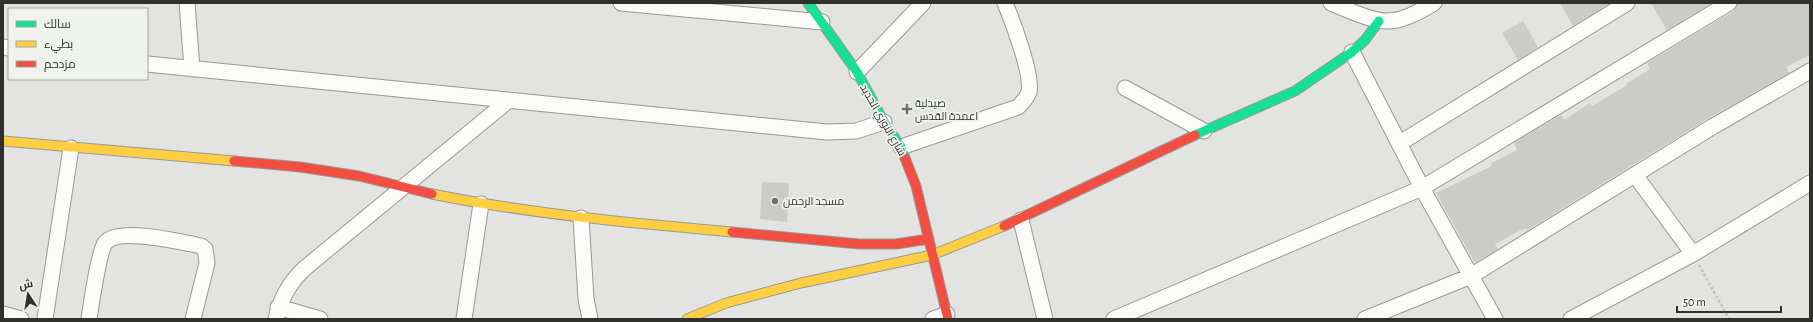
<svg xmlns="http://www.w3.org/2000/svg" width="1813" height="322" font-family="'Alegreya Sans',Cairo,sans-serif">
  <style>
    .building { fill: #cbccca }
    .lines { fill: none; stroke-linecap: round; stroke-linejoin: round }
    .street-casing { stroke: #989996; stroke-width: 17 }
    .fast-casing { stroke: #989996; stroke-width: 11 }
    .slow-casing { stroke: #989996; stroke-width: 11 }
    .jam-casing { stroke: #989996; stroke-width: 11 }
    .path { stroke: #c1c2c0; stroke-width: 2.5; stroke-dasharray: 3 2; stroke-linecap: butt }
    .street { stroke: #fbfbfa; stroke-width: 15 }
    .fast { stroke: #16e098; stroke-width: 9 }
    .slow { stroke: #ffcf43; stroke-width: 9 }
    .jam { stroke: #f24e42; stroke-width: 9 }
    .poi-dot { fill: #6f706d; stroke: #f0f2ee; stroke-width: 1.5 }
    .labels { text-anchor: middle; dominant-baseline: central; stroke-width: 3.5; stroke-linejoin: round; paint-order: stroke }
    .poi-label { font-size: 11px; fill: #30312f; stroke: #f0f2ee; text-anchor: start }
    .street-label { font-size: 11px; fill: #30312f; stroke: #f0f2ee }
  </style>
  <rect width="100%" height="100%" fill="#e3e4e1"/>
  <!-- building -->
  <path class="building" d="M1560 3H1610L1573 26Z
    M1651 3H1712L1667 30Z
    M1738 3H1810V55L1786 67 1789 73 1707 119 1526 231 1525 228 1495 244 1498 249 1475 263 1436 193 1492 166 1491 163 1517 150 1514 143 1561 115 1564 120 1590 103 1592 106 1627 85 1626 84 1650 69 1647 63 1734 11Z
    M1523 21 1538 47 1518 60 1502 33Z
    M762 182 789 183 787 222 760 219Z"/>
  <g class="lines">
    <!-- street casing -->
    <g class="street-casing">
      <path id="street" d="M187 3 192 69
        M621 3 822 22
        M1331 3C1346 9 1362 17 1378 20 1397 25 1419 12 1434 3
        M3 47 9 48
        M1352 52 1422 188 1495 319
        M147 64 827 132 856 131 884 122
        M857 72 923 3
        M1125 88 1204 131
        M1400 143 1627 3
        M901 147 1018 107C1022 103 1027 98 1029 92 1033 75 1012 20 1005 3
        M1635 175 1693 254
        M581 218 586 299 590 319
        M1021 220 1045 319
        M278 307 320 319
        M3 314 21 319
        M45 319 71 148
        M89 319C91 305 99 252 105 243 118 227 174 241 192 244L201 246 205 249 207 263 193 319
        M276 319C280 299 290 282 305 268L509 100
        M464 319 481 204
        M933 319 947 314
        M1114 319 1422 188 1729 3
        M1365 319 1471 276 1712 127 1810 71
        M1571 319 1693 254 1810 183"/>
    </g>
    <!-- fast casing -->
    <g class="fast-casing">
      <path id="fast" d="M808 3 857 72 884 122 901 147 905 158
        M1195 135 1295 91 1352 52 1365 40 1379 21"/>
    </g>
    <!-- slow casing -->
    <g class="slow-casing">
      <path id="slow" d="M3 141 234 161
        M432 194C531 214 631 223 732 232
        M687 319 726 303 801 283 932 255 1004 226"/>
    </g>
    <!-- jam casing -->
    <g class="jam-casing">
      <path id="jam" d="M905 158 916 186 948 319
        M234 161 300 167 359 176 432 194
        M1004 226 1195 135
        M732 232 859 244H896L929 239"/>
    </g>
    <!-- path -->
    <path class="path" d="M1699 265 1729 319"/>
    <!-- street -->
    <use href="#street" class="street"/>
    <!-- fast -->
    <use href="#fast" class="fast"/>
    <!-- slow -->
    <use href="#slow" class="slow"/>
    <!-- jam -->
    <use href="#jam" class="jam"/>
  </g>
  <!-- markers -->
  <g class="poi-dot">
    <path d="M905 103h4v4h4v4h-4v4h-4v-4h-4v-4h4z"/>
    <circle cx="775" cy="201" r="4"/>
  </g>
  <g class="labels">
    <!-- poi labels -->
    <g class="poi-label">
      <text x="915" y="103">صيدلية<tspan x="915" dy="13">اعمدة القدس</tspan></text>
      <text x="783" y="201">مسجد الرحمن</text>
    </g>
    <!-- street labels -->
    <g class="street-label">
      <text transform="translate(883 120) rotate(60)">شارع النوري الحديد</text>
    </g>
  </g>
  <!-- border -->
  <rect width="1813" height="322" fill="none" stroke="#30312f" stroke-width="8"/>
  <!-- legend -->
  <rect x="8" y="8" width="140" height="72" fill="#f0f2ee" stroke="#a3a5a2"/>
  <rect x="16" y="21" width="20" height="6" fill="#16e098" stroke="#a3a5a2"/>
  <text x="44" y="28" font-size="12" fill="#30312f">سالك</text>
  <rect x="16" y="41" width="20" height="6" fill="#ffcf43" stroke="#a3a5a2"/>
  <text x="44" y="48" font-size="12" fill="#30312f">بطيء</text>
  <rect x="16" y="61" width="20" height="6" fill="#f24e42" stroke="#a3a5a2"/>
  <text x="44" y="68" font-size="12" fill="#30312f">مزدحم</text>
  <!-- north arrow -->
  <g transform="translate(28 294) rotate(348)" stroke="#f0f2ee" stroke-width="3" paint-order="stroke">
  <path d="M0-3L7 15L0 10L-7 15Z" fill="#30312f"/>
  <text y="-6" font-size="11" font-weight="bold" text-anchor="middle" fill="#30312f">ش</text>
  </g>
  <!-- scale -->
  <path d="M1677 306v6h104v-6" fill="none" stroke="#30312f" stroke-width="2"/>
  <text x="1683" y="306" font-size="12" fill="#30312f" stroke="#f0f2ee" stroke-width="3" paint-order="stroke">50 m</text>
</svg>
